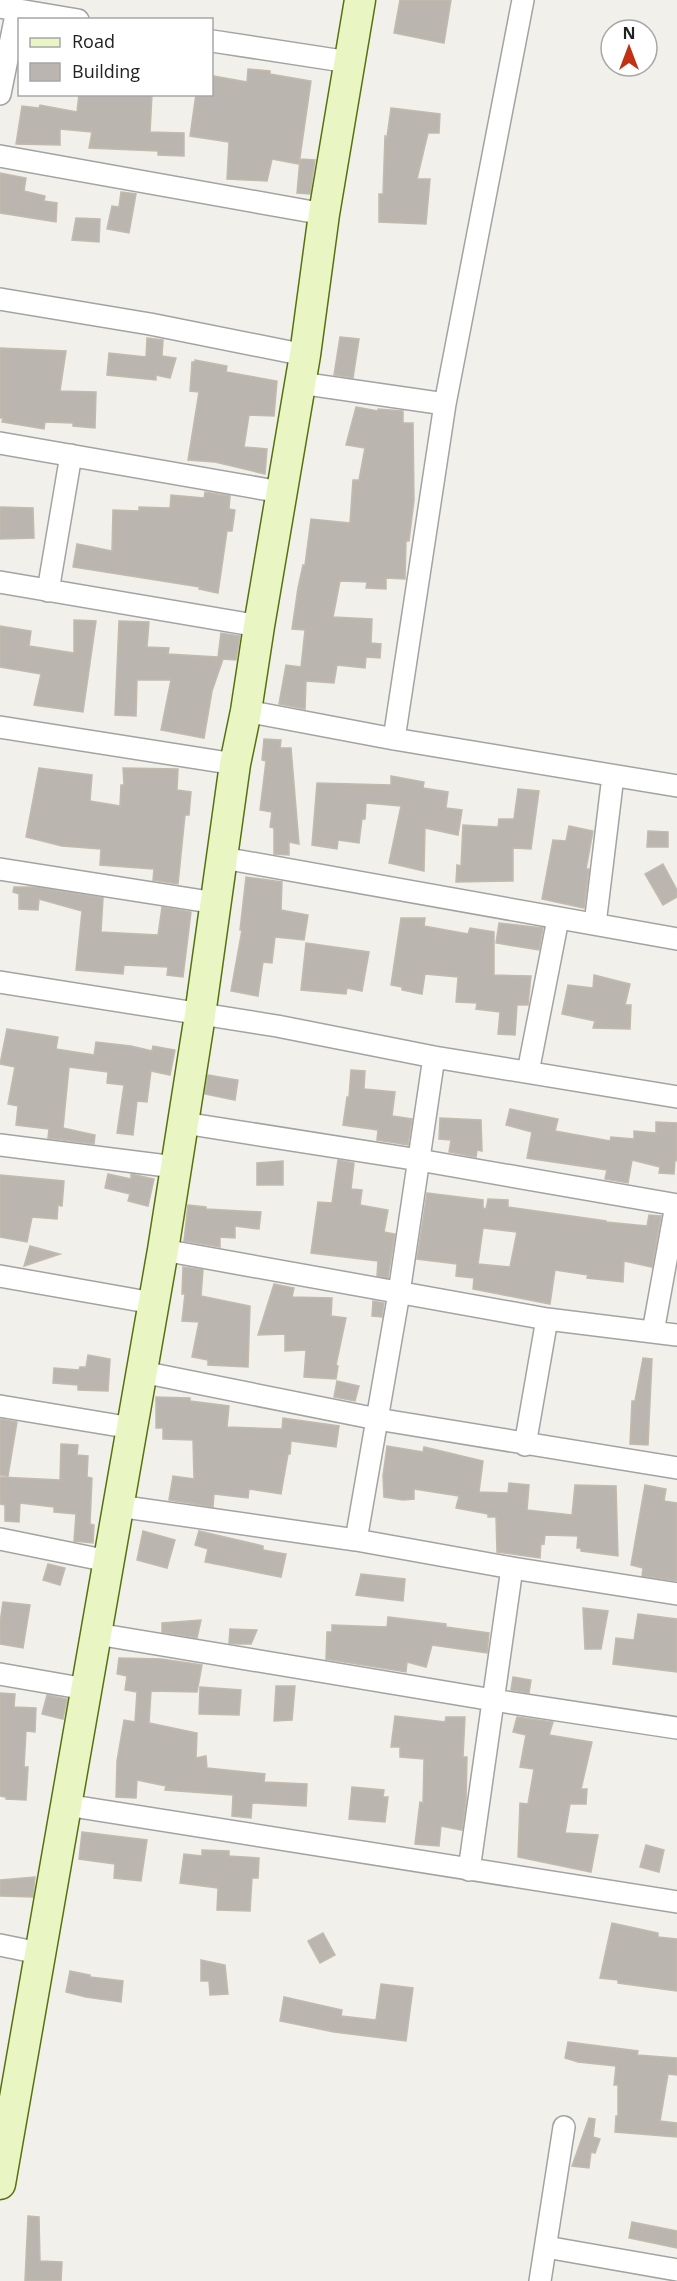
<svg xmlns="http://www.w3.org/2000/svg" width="677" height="2281" font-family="'Open Sans',sans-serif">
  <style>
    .building { fill: #bab6af; stroke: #c2baad; stroke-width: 1.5; fill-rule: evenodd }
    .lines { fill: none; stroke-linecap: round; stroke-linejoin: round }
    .street-casing { stroke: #a3a3a3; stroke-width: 24 }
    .secondary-casing { stroke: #56720f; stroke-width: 33 }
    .street { stroke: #fff; stroke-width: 21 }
    .secondary { stroke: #eaf5c4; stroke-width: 30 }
  </style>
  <rect width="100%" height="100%" fill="#f1f0ea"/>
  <!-- building -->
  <path class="building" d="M400 0H451L444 43 394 33Z
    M248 69 270 71V74L311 81 299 164 272 159 267 181 227 179 229 142 190 136 196 94H212L213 76 247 82Z
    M79 94H152L150 132 184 133V156L158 155V151L89 148 92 132 60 129V145L16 144 22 106 39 108 40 105 77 112Z
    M391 108 440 114 439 133H428L417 179H430L426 224 379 222V194H383L385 136 387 137Z
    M300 159 315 160 310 194 297 193Z
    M0 173 26 178 24 191 45 196 44 201 57 203 56 222 0 213Z
    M121 192 136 194 129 233 107 229 112 206 119 207Z
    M76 218 100 219 99 242 72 240Z
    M340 337 359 339 353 378 334 375Z
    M147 338 163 340 162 356 176 358 170 378 156 375V380L107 375 109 353 146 357Z
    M0 348 66 351 60 391 96 392 95 428 73 426V423L45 422 44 429 2 422 3 418H0Z
    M195 360 227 366 226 372 277 381 274 416 249 415 244 447 267 449 265 474 215 462 188 460 199 392 190 391 192 362H195Z
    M356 407 378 411V409L403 411V423H413L414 500 409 541H406L405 579 386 578V589L366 588 367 582 340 581 333 617 372 619 371 643 381 644 380 658 366 657 365 668 337 665 334 683 306 681 305 709 279 704 286 665 301 667 305 630 292 629 298 588 303 565H305L311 519 350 523 353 480H359L365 448 346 445Z
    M205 492 230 496 229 509 235 510 232 531H227L218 593 199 589 200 587 73 567 77 544 112 551 113 510 139 511V507L170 508 171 495 204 498Z
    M0 507 33 508 34 538 0 539Z
    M74 620 96 621 83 712 34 705 41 674 0 667V626L31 631 29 646 74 653Z
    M119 621 149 622 147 647 169 648 168 654 218 657 221 633 240 636 236 660 223 659 212 691 204 738 161 730 171 680H137L136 716 115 715Z
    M264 739 281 740 280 748H291L299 844 289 842V855L274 854V828L270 827 272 812 260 810 266 761 262 760Z
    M39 768 92 775 90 801 120 806 121 785H124L123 768 178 769 177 790 191 792 189 815H185L178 884 153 880 154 869 100 865 101 849 62 846 26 837Z
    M391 776 424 782 423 788 448 792 446 808 462 810 458 835 425 828 424 871 389 863 401 806 366 803 365 819H362L359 843 338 840 337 849 312 845 317 783 391 785Z
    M518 789 539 791 531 849 513 848V881L456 882 457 865 461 866 463 825 498 827 499 819H514Z
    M569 826 593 831 586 869H589L584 908 542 899 553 840 566 841Z
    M648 831 668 832V847H647Z
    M663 864 677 890V897L663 905 645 874Z
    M246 877 282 882 281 910 308 915 304 940 275 937 272 963 263 962 258 996 231 991 242 930H240Z
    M14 887H35L103 898 101 932 158 935 162 907 191 912 183 977 167 975 168 967 124 965 123 974 76 970 82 911 39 899 38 910 19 909V894L13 892Z
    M401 918H425L424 926 468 934 470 928 494 932V975L531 976 528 1005H517L515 1035 498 1034 500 1012 476 1009 477 1003 456 1002 458 977 425 974 422 994 402 990V987L391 985Z
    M499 923 543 928 539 950 496 943Z
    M306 943 369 952 362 991 347 988 346 994 301 990Z
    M594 975 630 984 625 1005H631L630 1029 593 1028 595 1021 562 1014 568 985 593 988Z
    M7 1029 58 1037 56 1049 94 1055 96 1042 131 1046 152 1051 153 1046 175 1050 170 1075 151 1071 147 1102 137 1101 133 1135 117 1133 124 1085 107 1083 108 1072 69 1067 63 1128 95 1135 94 1144 48 1138 49 1129 16 1125 18 1106 8 1104 15 1067 0 1064Z
    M351 1070 365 1071 364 1089 395 1092 392 1116 412 1119 408 1145 377 1140 378 1130 343 1125 347 1097H349Z
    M208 1075 238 1080 235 1100 205 1094Z
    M510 1109 558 1119 555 1131 610 1141 611 1137 634 1139V1131L656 1133V1122L677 1123V1161L675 1160 674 1174 659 1173 660 1167 632 1160 628 1183 605 1179 607 1170 527 1158 532 1132 506 1125Z
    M440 1118 481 1120 482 1151 477 1150 476 1157 449 1152 451 1140 439 1139Z
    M338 1160 354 1163 351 1189 362 1190 360 1205 388 1210 384 1232 395 1234 388 1278 377 1276 378 1261 311 1253 318 1202 332 1203Z
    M283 1161V1185H257V1163Z
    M108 1174 131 1179V1174L154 1179 148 1206 128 1201 130 1194 105 1188Z
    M0 1175 64 1181 62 1206 58 1205 57 1219 32 1217 27 1242 0 1237Z
    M427 1193 483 1200V1208L486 1209 488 1199 508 1200V1207L606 1221V1222L647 1226 649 1215 661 1216 652 1267 624 1261 623 1282 587 1278 588 1275 555 1270 550 1304 473 1289 474 1278 456 1276 457 1264 417 1259ZM483 1228 517 1232 510 1267 478 1264Z
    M188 1205 206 1207V1209L261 1212 259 1229 235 1226V1238L220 1237V1247L184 1241Z
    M30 1246 60 1254 24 1266Z
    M183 1267 203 1270 201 1296 250 1306 248 1367 208 1365V1360L192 1357 199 1322 182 1321 185 1294H182Z
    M274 1284 294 1288 292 1297 332 1298 331 1316 346 1318 336 1365 338 1366 336 1379 304 1377 306 1350 285 1351V1334L258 1335Z
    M373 1301 384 1303 382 1317 372 1316Z
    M88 1355 110 1359 108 1391 78 1390V1385L53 1383 54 1368 79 1370 80 1367H86Z
    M643 1358 652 1359 648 1445 630 1444 632 1401H635Z
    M337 1381 359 1386 355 1401 334 1397Z
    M156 1397 190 1398V1401L229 1406 227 1427 282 1429 283 1418 339 1426 336 1447 291 1441 290 1454H288L281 1494 249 1489 248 1498 214 1494 213 1507 169 1500 173 1476 194 1479 193 1440 163 1439V1428H156Z
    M0 1419 17 1422 8 1476 0 1475Z
    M61 1444 78 1445 77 1455 88 1456 87 1477 92 1478 90 1524 94 1525 93 1543 74 1541 76 1514 54 1512V1507L20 1503 19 1522 5 1521V1505L0 1504V1477L60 1480Z
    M387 1446 423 1452 424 1447 483 1461 479 1492 508 1493 509 1483 529 1485 527 1510 572 1515 575 1485 616 1486 618 1556 581 1551V1548H577L578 1536 545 1535 544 1544 541 1543 540 1558 497 1552 496 1517H488V1514L456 1508 459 1496 414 1489V1499L403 1500 384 1497 383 1476Z
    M645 1485 666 1489 664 1501 677 1503V1581L642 1576 643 1568 631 1565Z
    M143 1531 175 1540 167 1568 137 1560Z
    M199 1531 263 1546V1550L286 1554 281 1577 205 1562 208 1549 195 1545Z
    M48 1564 65 1568 60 1585 43 1580Z
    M361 1574 405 1579 403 1601 356 1595Z
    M3 1602 30 1605 23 1648 0 1644V1623Z
    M583 1608 608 1611 601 1649H585Z
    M638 1614 677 1619V1672L613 1664 616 1638 634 1640Z
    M388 1617 446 1624V1627L489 1633 487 1653 432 1645 426 1667 407 1662 406 1672 326 1659 327 1632H332V1625L387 1627Z
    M201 1620 197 1638 162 1632V1623Z
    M230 1629 257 1630 251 1644H237L229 1643Z
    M119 1658 161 1659 202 1665 197 1692 151 1691 149 1723 197 1733 196 1758 206 1756 207 1768 265 1774 264 1782 307 1784 306 1806 252 1803 251 1818 232 1816 233 1795 165 1790 166 1786 137 1780 136 1798 116 1797 117 1761 124 1720 135 1722 137 1692 125 1690 127 1676 117 1674Z
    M513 1677 531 1680 529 1693 511 1690Z
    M276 1686H295L292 1720 274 1721Z
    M200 1687 241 1690 239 1715 199 1714Z
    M0 1693 15 1694 14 1707 36 1708 35 1732 26 1731 24 1767H28L26 1800 6 1799V1797L0 1796Z
    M47 1695 67 1699 63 1719 42 1714Z
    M395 1716 445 1722 446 1717H465L463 1757H467L466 1801 462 1830 441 1826 439 1846 415 1844 420 1802 423 1803 424 1759 400 1757V1747H391Z
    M517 1717 553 1722 549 1735 592 1742 581 1789H587L586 1804H570L565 1833 598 1835 591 1872 518 1857 520 1803 528 1804 534 1769 520 1767 526 1735 513 1732Z
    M352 1787 384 1790 383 1797H388L385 1822 349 1819Z
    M82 1832 147 1840 141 1881 114 1878 115 1864 79 1859Z
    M646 1845 664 1850 659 1872 640 1867Z
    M202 1850 229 1851V1856L259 1858 258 1878H252L250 1911 217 1910 218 1888 180 1883 184 1854 202 1856Z
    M35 1877 33 1897 0 1896V1880Z
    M612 1923 658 1933V1937L677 1939V1991L618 1983V1980L600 1978Z
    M323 1933 335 1955 320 1963 308 1941Z
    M201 1960 225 1965 228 1994 210 1995 209 1981H201Z
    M70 1971 90 1975V1977L123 1981 121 2002 86 1997 66 1992Z
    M381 1984 413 1988 406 2041 334 2032 280 2021 284 1997 342 2010 341 2016 376 2020Z
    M568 2042 638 2051 637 2055 677 2058V2075L668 2074 660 2121 677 2123V2137L615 2132 616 2116H618V2085H614L616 2066 578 2062 565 2058Z
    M589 2118 595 2119 593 2137 600 2139 595 2153 591 2152 589 2168 572 2166Z
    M28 2216 39 2217 40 2261 62 2262 61 2281H25Z
    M632 2222 677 2231V2248L629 2238Z"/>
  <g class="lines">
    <!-- street casing -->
    <g class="street-casing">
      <path id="street" d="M0 7 78 20
        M212 41 349 62
        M0 94 17 10
        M0 156 324 214
        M0 299 150 324 305 355
        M300 383 445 404
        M0 443 281 492
        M0 582 259 626
        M48 591 71 455
        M246 711 394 739 677 786
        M0 727 235 764
        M394 739 445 404 523 0
        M223 858 677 939
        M0 869 216 903
        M595 924 613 776
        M0 982 277 1026 434 1057 677 1097
        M528 1072 558 919
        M184 1123 419 1160 677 1205
        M0 1145 175 1167
        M163 1250 547 1319 677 1335
        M0 1276 153 1303
        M653 1332 676 1205
        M142 1372 377 1419 677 1468
        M0 1406 132 1428
        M525 1445 547 1319
        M118 1506 356 1540 512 1568 677 1594
        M0 1539 108 1561
        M356 1540 399 1293 434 1057
        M97 1634 493 1700 677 1728
        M0 1674 86 1689
        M66 1805 677 1902
        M469 1870 512 1568
        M0 1945 39 1953
        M546 2247 677 2270
        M540 2281 564 2127"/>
    </g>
    <!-- secondary casing -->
    <g class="secondary-casing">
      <path id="secondary" d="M0 2184 163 1250 200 1015 235 764 246 711 259 626 305 355 324 214 360 0"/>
    </g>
    <!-- street -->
    <use href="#street" class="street"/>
    <!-- secondary -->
    <use href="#secondary" class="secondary"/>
  </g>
  <!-- legend -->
  <rect x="18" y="18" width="195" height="78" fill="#ffffff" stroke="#a7a7a7" stroke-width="1.5"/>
  <rect x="30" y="38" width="30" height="9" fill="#eaf5c4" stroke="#a7a7a7" stroke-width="1.5"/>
  <text x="72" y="48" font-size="18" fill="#222222">Road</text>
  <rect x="30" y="63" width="30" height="18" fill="#bab6af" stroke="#a7a7a7" stroke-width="1.5"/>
  <text x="72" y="78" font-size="18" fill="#222222">Building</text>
  <!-- north arrow -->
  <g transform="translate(629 48)"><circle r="28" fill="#ffffff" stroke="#a7a7a7" stroke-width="1.5"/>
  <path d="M0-4.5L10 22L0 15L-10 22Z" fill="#c13113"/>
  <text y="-9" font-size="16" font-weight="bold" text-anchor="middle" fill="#222222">N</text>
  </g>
</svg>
